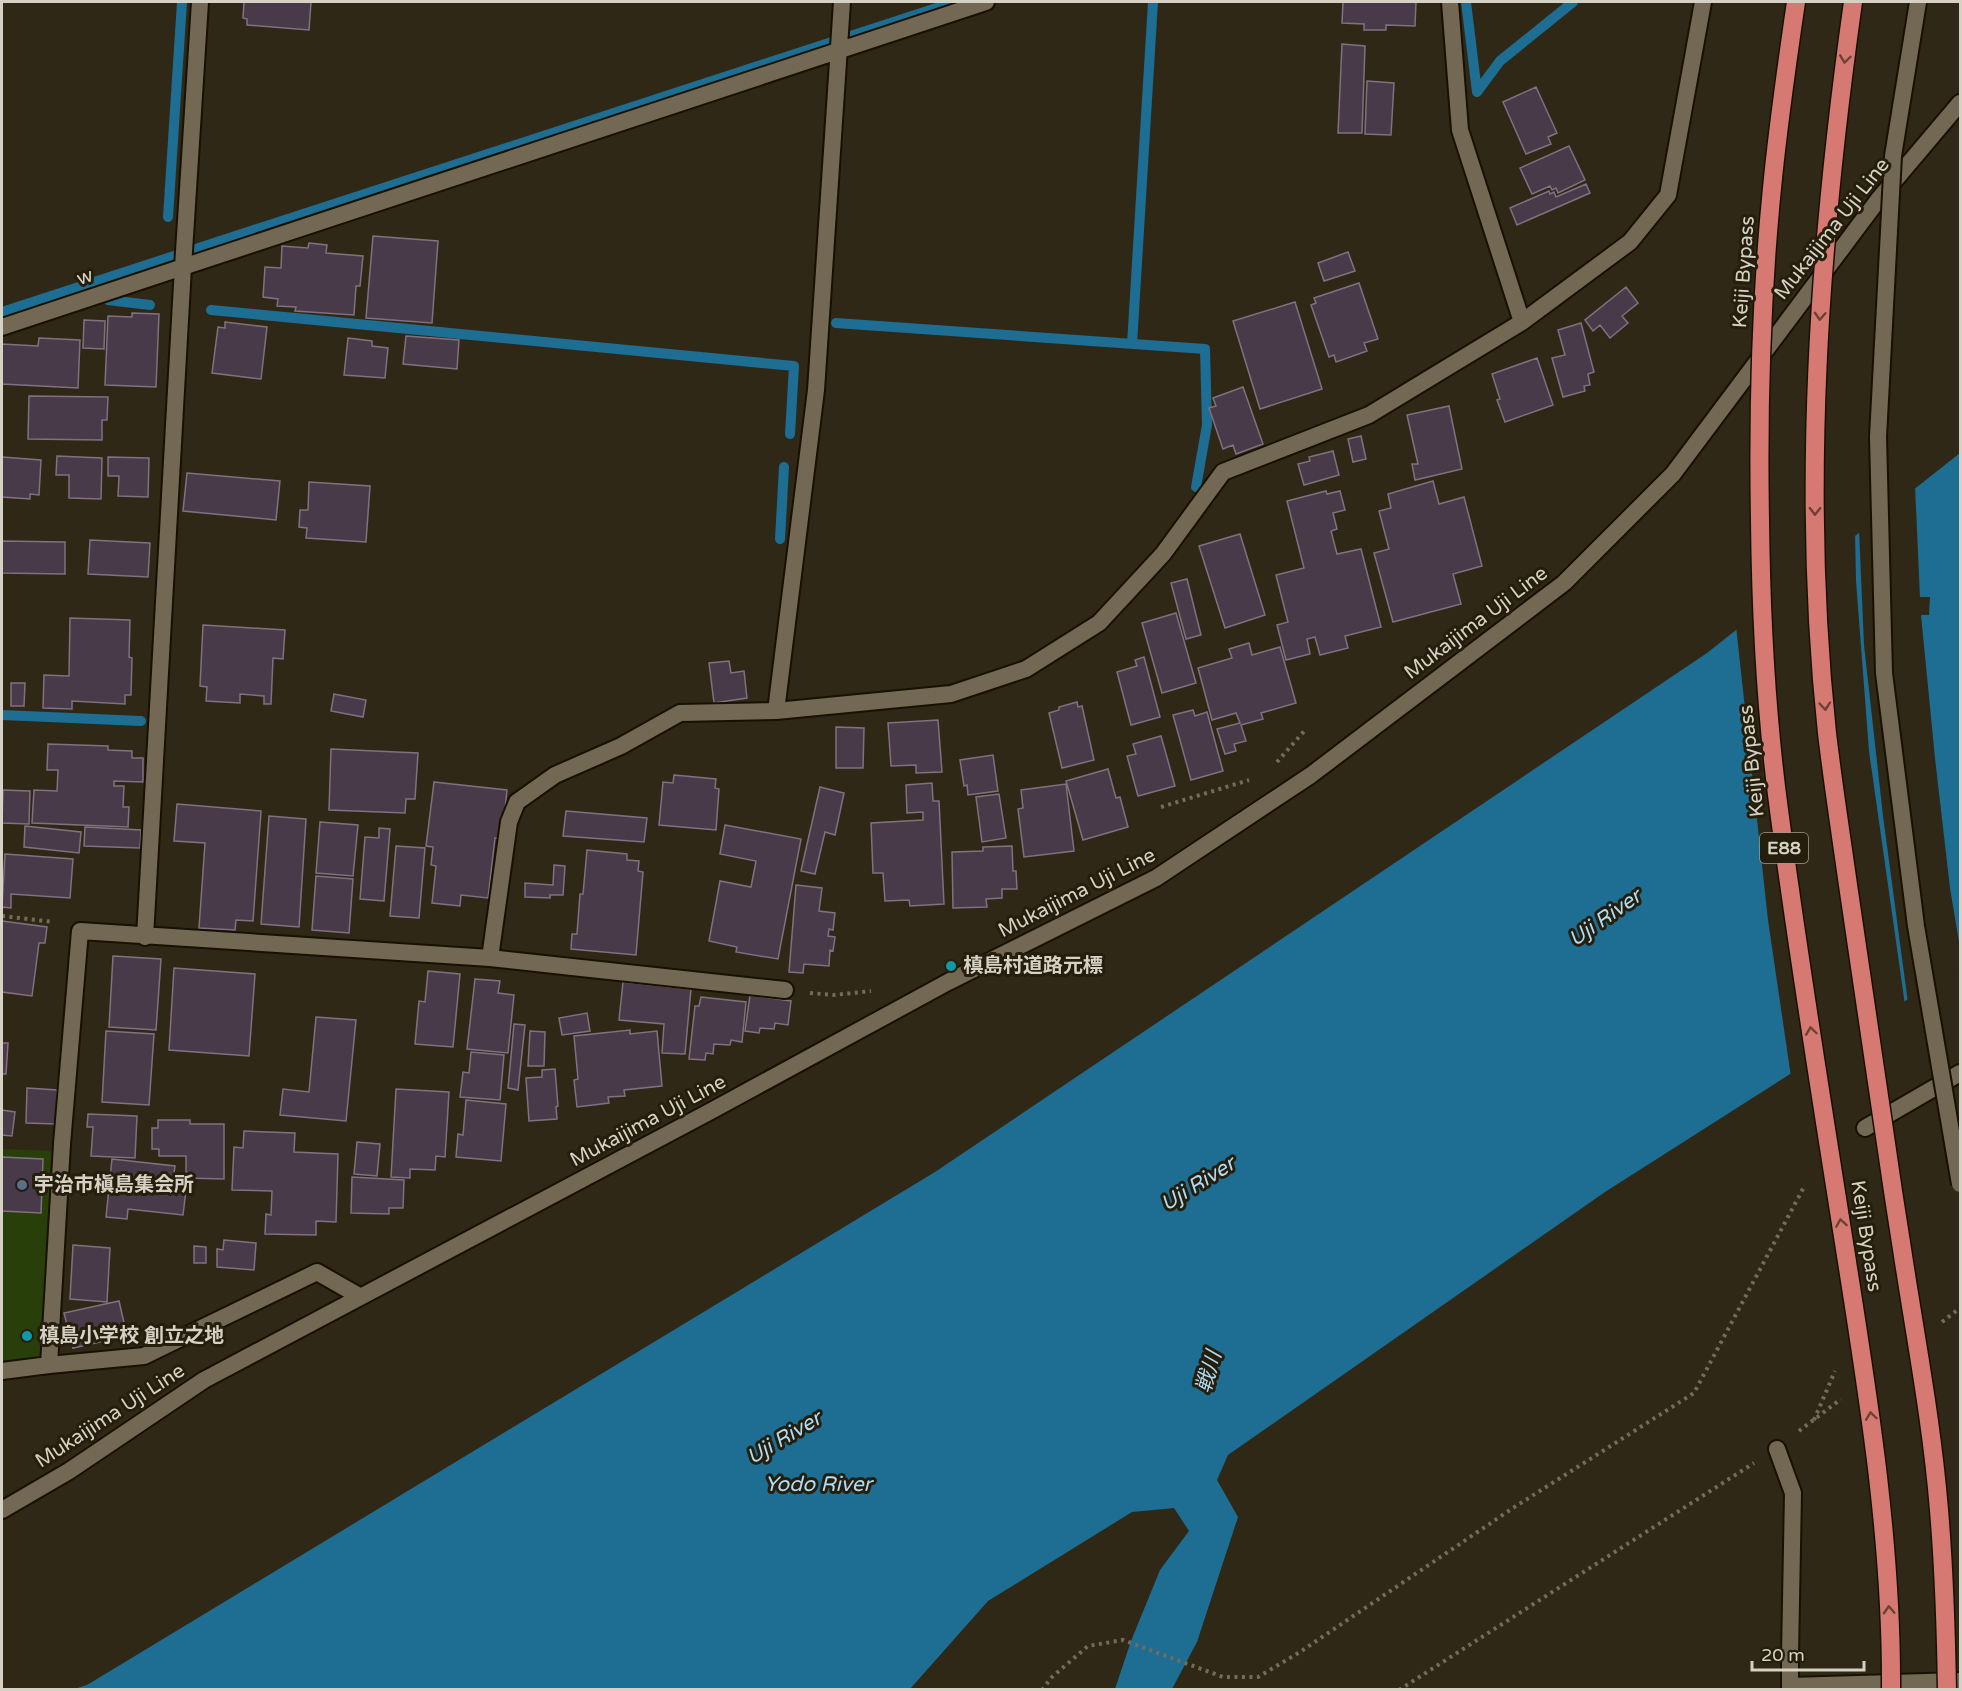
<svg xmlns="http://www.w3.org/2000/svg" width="1962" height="1691" font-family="'Varela Round','Noto Sans JP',sans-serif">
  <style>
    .green { fill: #293f0a }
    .water { fill: #1d6e92 }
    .pier { fill: #302816 }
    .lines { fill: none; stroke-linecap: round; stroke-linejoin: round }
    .stream { stroke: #1d6e92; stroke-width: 10 }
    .building { fill: #493a49; stroke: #817080; stroke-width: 1.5 }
    .service-casing { stroke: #181102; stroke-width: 20 }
    .minor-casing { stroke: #181102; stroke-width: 20 }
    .secondary-casing { stroke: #181102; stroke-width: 20 }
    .path { stroke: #736c5d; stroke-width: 4; stroke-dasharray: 3 4.5; stroke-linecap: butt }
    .service { stroke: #726854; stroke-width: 16 }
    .minor { stroke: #726854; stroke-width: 16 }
    .secondary { stroke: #726854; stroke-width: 16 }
    .tertiary-bridge-casing { stroke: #181102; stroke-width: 20; stroke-linecap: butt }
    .motorway-bridge-casing { stroke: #181102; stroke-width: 21; stroke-linecap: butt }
    .tertiary-bridge { stroke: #726854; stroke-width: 16 }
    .motorway-bridge { stroke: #d57972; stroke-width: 18 }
    .oneway { stroke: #6c4235 }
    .culture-dot { fill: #0f9aa8; stroke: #261e0c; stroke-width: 2 }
    .service-dot { fill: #5c6f8a; stroke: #261e0c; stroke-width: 2 }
    .labels { text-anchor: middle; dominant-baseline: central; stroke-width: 6; stroke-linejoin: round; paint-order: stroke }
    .shield { fill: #261e0c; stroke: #a19b8e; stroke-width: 1.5 }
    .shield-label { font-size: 18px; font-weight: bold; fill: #d6d1c5 }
    .street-label { font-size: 20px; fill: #d6d1c5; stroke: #261e0c }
    .poi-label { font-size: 20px; font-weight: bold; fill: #d6d1c5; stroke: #261e0c; text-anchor: start }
    .water-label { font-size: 21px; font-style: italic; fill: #aedbf5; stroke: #261e0c }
  </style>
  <rect width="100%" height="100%" fill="#302816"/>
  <!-- green -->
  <path class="green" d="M2 1149 58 1151 45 1360 2 1364Z"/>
  <!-- water -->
  <path class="water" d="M1960 453V966L1605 1192 1228 1455 1217 1480 1238 1517 1197 1642 1172 1689H1115L1131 1641 1160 1570 1189 1531 1174 1508 1132 1512 988 1601 910 1689 71 1690 87 1685 935 1172 1707 653Z"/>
  <!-- pier -->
  <path class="pier" d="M1915 486 1920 597H1930L1929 615H1921L1935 758 1950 888 1960 948V970L1908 1003 1883 816 1864 645 1859 530Z
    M1855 532 1856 581 1869 751 1905 1005 1791 1077 1768 920 1736 626Z"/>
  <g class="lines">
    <!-- stream -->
    <path class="stream" d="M1466 2 1477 92 1500 61 1573 2
      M168 217 182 2
      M108 300 150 305
      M211 310 794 366 790 434
      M2 312 955 2
      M836 323 1205 349 1207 425 1196 487
      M1132 344 1153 2
      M780 539 784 467
      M2 715 141 721"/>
  </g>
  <!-- building -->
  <path class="building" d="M244 2H311L309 30 247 25V19L243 18Z
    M1343 2H1416L1415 26 1386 25V30H1364V24L1342 23Z
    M1342 44 1365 46 1362 133H1338Z
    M1367 81 1394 83 1391 135 1365 134Z
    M1536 87 1557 133 1548 137 1551 144 1526 154 1503 102Z
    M1569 146 1585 180 1558 193 1556 188 1552 190 1550 186 1532 194 1520 168Z
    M1586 184 1590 193 1517 225 1510 208 1549 191 1550 194 1554 192 1556 197Z
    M373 236 438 241 432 323 366 318Z
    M309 243 327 245 326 253 363 256 360 286H356L354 315 295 311 296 307 277 306 278 299 263 297 265 267 281 268 282 246 308 248Z
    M1348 252 1355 271 1324 281 1318 263Z
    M1359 283 1378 339 1364 343 1367 351 1336 362 1334 355 1329 357 1311 305 1316 303 1314 298Z
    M1626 287 1638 303 1622 316 1628 323 1610 338 1600 325 1593 331 1585 320Z
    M1295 302 1322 389 1260 409 1233 321Z
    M132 313 159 314 156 387 105 385 108 316 132 317Z
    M84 320 105 321 104 349 83 348Z
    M225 322 267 327 261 379 212 373 218 327 225 328Z
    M1581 323 1594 372 1588 374 1590 385 1584 386 1585 391 1563 397 1552 358 1565 355 1558 330Z
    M406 336 459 340 457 369 403 364Z
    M39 338 80 340 78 388 2 384V344L38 346Z
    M348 338 372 341V346L388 348 385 378 344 375Z
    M1537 358 1553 405 1505 422 1497 400 1500 399 1492 374Z
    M1243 387 1263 444 1236 454 1233 445 1223 449 1209 408 1216 406 1213 398Z
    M29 396 108 397 107 420H102V440L28 439Z
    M1449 406 1462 469 1415 480 1412 464H1418L1407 415Z
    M1361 436 1366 459 1353 462 1348 439Z
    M1333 451 1339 475 1304 485 1298 464 1310 461 1309 457Z
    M57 456 102 458 101 499 69 498V475H56Z
    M2 457 41 460 39 495 30 494V499L2 497Z
    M108 457 149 458 148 497 118 496 119 476H108Z
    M187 473 280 481 276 520 183 511Z
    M1433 481 1439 504 1464 497 1482 566 1453 574 1461 604 1393 622 1374 553 1389 549 1379 511 1391 508 1388 494Z
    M309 482 370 486 366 542 306 538 307 528 299 527 300 510H308Z
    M1326 491 1327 494 1340 491 1345 510 1333 513 1337 529 1331 531 1337 554 1361 549 1381 627 1345 636 1348 648 1320 655 1315 637 1307 639 1310 654 1286 660 1277 625 1288 622 1276 575 1304 568 1287 501Z
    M1240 534 1265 615 1225 628 1199 546Z
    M90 540 150 543 148 577 88 574Z
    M2 541 65 542V574L2 573Z
    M1187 579 1201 635 1186 639 1171 583Z
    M1176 613 1196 683 1162 693 1142 623Z
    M70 618 130 620 129 657 132 658 131 695H125V704L72 701V709L43 708 44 675 69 676Z
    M203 625 285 630 283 659 273 658 271 704H264V696L240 694V703L206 701 207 687 200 686Z
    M1249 643 1252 655 1280 647 1296 703 1261 713 1263 719 1241 725 1246 741 1234 744 1236 751 1225 754 1217 729 1240 723 1236 713 1212 720 1198 668 1232 658 1229 649Z
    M1144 657 1160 717 1131 725 1117 672 1137 666 1135 660Z
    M729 661 731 673 744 671 747 698 714 703 709 663Z
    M11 683H25L24 706H11Z
    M334 694 366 700 363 717 331 711Z
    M1077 702 1078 707 1082 706 1094 760 1062 768 1049 713 1059 710V707Z
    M1193 710 1195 716 1207 712 1223 771 1191 780 1173 715Z
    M938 720 942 772 916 773V765L891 766 888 723Z
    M836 727 864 728 863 768H836Z
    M1161 736 1175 786 1138 796 1127 756 1136 754 1133 744Z
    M48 744 108 746V750L132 751V758H143V782L114 781V786H124L123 807H129L128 827 32 823 34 790 57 791 58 770H47Z
    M331 749 418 753 415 799H406L405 813 329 810Z
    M993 755 998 791 968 795 967 785 964 786 960 760Z
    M1108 769 1116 798 1120 797 1128 827 1083 840 1066 781Z
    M674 775 716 779 715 788 719 789 716 830 659 825 663 782 673 783Z
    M434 782 507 790 502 839 495 838 488 898 461 895 460 906 432 903 436 866 431 865 433 847 426 846Z
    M932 783 933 801H939L944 904 910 906 909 900 885 901 883 873H873L871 823 923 820V812L907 813 906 785Z
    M1066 784 1074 851 1024 857 1018 809 1023 808 1021 790Z
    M820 787 844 793 835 835 825 832 815 874 801 871Z
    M3 790 30 791 29 824 2 823Z
    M999 794 1006 838 982 842 976 797Z
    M177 804 261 811 253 921 236 920 235 930 199 928 205 843 174 841Z
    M566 811 647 818 644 842 563 836Z
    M269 816 306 819 299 927 261 924Z
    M320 822 358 825 353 876 316 873Z
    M725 825 801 839 778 959 736 952 737 947 709 941 720 881 751 887 756 861 720 854Z
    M25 826 81 832 79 853 24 847Z
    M85 827 141 830 140 848 84 846Z
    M379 828 390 829 384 901 360 899 365 837 379 838Z
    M396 846 425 848 419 918 390 916Z
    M1012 846 1013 871H1016L1017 889H1002V898L986 899 987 907 953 908 952 852 983 851V847Z
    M587 850 627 854V860L639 861 638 871 643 872 636 955 571 949 572 934H577L580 894H583Z
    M5 854 73 859 70 898 11 894V908L2 907Z
    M554 865 565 866 563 895H550V898L525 897V883L553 885Z
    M316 876 353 879 349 933 312 930Z
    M796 885 822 888 819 911 835 913 833 930 829 929 828 936 835 937 833 951 830 950 829 966 804 964 803 973 789 972Z
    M2 921 47 927 45 943H39L32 996 2 992Z
    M113 956 161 959 156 1030 109 1027Z
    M174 968 255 974 249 1056 169 1050Z
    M428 971 460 974 453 1047 415 1044 419 1001 425 1002Z
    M475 979 500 981 498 993 514 995 508 1053 467 1049Z
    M623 982 691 989 685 1054 662 1053 664 1024 619 1020Z
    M750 995 791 1001 788 1025 775 1023 774 1029 760 1028 759 1033 745 1031Z
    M701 997 746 1002 742 1042 731 1040 730 1045 714 1044 713 1054 706 1053 705 1060 689 1059 695 1006H699Z
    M587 1013 590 1031 562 1035 559 1018Z
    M316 1017 356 1020 346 1121 280 1115 283 1089 309 1092Z
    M514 1024 525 1025 518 1090 508 1088Z
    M630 1030V1034L657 1031 662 1086 624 1090 625 1096 608 1097 609 1103 577 1107 574 1080 578 1079 574 1036Z
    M106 1031 154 1034 149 1105 102 1102Z
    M530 1031 545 1032 544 1066H528Z
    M2 1043H8L6 1074H2Z
    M471 1052 504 1055 500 1100 460 1097 463 1072 469 1073Z
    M555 1069 558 1106 556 1107 557 1119 529 1121 526 1078 542 1077V1070Z
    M27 1088 57 1090 56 1124 26 1123Z
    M396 1089 449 1092 445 1157 436 1156 435 1170 410 1169V1178L391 1177Z
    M466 1100 506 1104 501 1161 456 1157 458 1134 463 1135Z
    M2 1110 15 1112 12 1136 2 1135Z
    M88 1114 137 1116 135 1158 91 1156 93 1127H87Z
    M158 1120H190V1124H224V1179L186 1178V1156H159V1149H152V1128H158Z
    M244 1131 295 1133 294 1152 338 1154 336 1222 316 1221V1235L265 1234 266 1214 271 1215 272 1191 232 1190 234 1147 243 1148Z
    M357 1142 380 1144 377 1176 354 1174Z
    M2 1157 43 1159 41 1213 2 1211Z
    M112 1159 175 1166 173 1180 187 1182 183 1215 128 1209 127 1219 106 1217Z
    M352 1177 404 1180 403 1208H389V1214L351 1213Z
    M224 1240 256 1243 254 1270 217 1267V1249L223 1250Z
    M73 1245 110 1248 107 1302 70 1299Z
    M194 1246 206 1247V1263H194Z
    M119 1301 127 1336 73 1348 64 1313Z"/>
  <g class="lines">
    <!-- service casing -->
    <g class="service-casing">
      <path id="service" d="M2 327 183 267
        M572 967 785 990
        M1865 1128 1960 1073
        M1777 1449 1793 1493 1790 1655
        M1790 1686 1960 1681"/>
    </g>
    <!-- minor casing -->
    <g class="minor-casing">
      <path id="minor" d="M1450 2 1460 130 1522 322
        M183 267 986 2
        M776 711 816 390 842 2
        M145 937 183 267 200 2
        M490 958 509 822 517 802 555 775 621 746 680 713 776 711 951 694 1026 669 1099 623 1163 554 1223 472 1369 415 1522 322 1630 242 1668 195 1703 2
        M49 1365 62 1144 80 931 490 958 572 967
        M2 1371 49 1365 144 1356 317 1272 359 1296
        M1790 1690V1655"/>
    </g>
    <!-- secondary casing -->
    <g class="secondary-casing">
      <path id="secondary" d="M2 1510 69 1471 204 1380 711 1111 948 982 1156 878 1311 775 1564 583 1673 474 1878 200 1960 103"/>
    </g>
    <!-- path -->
    <path class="path" d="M1277 762 1306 729
      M1161 807 1249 780
      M2 916 54 922
      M810 993 834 995 871 991
      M1942 1322 1960 1308
      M1814 1420 1835 1371
      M1799 1431 1841 1399
      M1042 1690 1052 1677 1088 1646 1123 1640 1223 1677H1258L1300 1652 1513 1508 1694 1393 1805 1185
      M1399 1690 1754 1463"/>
    <!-- service -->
    <use href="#service" class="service"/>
    <!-- minor -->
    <use href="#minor" class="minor"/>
    <!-- secondary -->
    <use href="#secondary" class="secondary"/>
    <!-- tertiary-bridge casing -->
    <g class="tertiary-bridge-casing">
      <path id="tertiary-bridge" d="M1918 2 1893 156 1878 437 1884 673 1916 926 1960 1184"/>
    </g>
    <!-- motorway-bridge casing -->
    <g class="motorway-bridge-casing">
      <path id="motorway-bridge" d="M1796 2C1787 63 1778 126 1772 188 1761 298 1758 409 1760 520 1761 617 1766 714 1779 810 1798 956 1822 1103 1845 1249 1868 1395 1892 1541 1891 1690
        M1853 2C1819 243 1801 490 1827 733 1833 784 1841 835 1848 885 1865 1007 1883 1128 1902 1249 1915 1335 1932 1423 1939 1510 1944 1570 1946 1630 1947 1690"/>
    </g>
    <!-- tertiary-bridge -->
    <use href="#tertiary-bridge" class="tertiary-bridge"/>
    <!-- motorway-bridge -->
    <use href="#motorway-bridge" class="motorway-bridge"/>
  </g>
  <!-- one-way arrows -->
  <defs><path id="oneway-chevron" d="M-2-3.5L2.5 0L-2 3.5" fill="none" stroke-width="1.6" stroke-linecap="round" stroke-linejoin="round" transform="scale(1.5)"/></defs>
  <g class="oneway">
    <use href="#oneway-chevron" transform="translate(1845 59) rotate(98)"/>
    <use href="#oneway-chevron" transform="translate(1820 316) rotate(93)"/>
    <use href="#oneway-chevron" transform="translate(1815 511) rotate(91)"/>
    <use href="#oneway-chevron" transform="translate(1825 706) rotate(85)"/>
    <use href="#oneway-chevron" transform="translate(1811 1031) rotate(-98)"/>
    <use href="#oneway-chevron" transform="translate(1841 1223) rotate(-99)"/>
    <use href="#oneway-chevron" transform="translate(1871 1416) rotate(-98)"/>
    <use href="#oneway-chevron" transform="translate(1889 1610) rotate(-93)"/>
  </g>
  <!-- markers -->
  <g class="culture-dot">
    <circle cx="951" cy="966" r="6"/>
    <circle cx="27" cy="1336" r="6"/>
  </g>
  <circle class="service-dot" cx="22" cy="1185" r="6"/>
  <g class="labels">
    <!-- shield labels -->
    <rect class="shield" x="1760" y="833" width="48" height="30" rx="4.5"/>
    <g class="shield-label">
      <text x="1784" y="848">E88</text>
    </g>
    <!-- street labels -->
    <g class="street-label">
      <text transform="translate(1832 229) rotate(-52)">Mukaijima Uji Line</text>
      <text transform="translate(1744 272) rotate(-86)">Keiji Bypass</text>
      <text transform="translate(85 277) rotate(-18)">w</text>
      <text transform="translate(1476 623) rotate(-37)">Mukaijima Uji Line</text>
      <text transform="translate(1752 761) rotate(-96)">Keiji Bypass</text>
      <text transform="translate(1077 893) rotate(-27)">Mukaijima Uji Line</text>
      <text transform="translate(648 1121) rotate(-28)">Mukaijima Uji Line</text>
      <text transform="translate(1866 1236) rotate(81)">Keiji Bypass</text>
      <text transform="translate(110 1416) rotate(-33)">Mukaijima Uji Line</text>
    </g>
    <!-- poi labels -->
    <g class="poi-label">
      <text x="963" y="966">槙島村道路元標</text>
      <text x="34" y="1185">宇治市槇島集会所</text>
      <text x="39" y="1336">槙島小学校 創立之地</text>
    </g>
    <!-- water labels -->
    <g class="water-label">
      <text transform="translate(1605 918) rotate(-35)">Uji River</text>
      <text transform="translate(1198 1184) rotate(-32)">Uji River</text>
      <text transform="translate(1209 1372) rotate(-74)">戦川</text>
      <text transform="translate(784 1438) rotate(-31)">Uji River</text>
      <text x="818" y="1484">Yodo River</text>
    </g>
  </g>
  <!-- border -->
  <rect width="1962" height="1691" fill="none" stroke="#d6d1c5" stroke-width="6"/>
  <!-- scale -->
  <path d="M1752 1661v9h112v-9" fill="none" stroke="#d6d1c5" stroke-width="3"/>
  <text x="1761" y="1661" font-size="18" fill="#d6d1c5" stroke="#261e0c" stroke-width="4.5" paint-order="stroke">20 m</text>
</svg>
